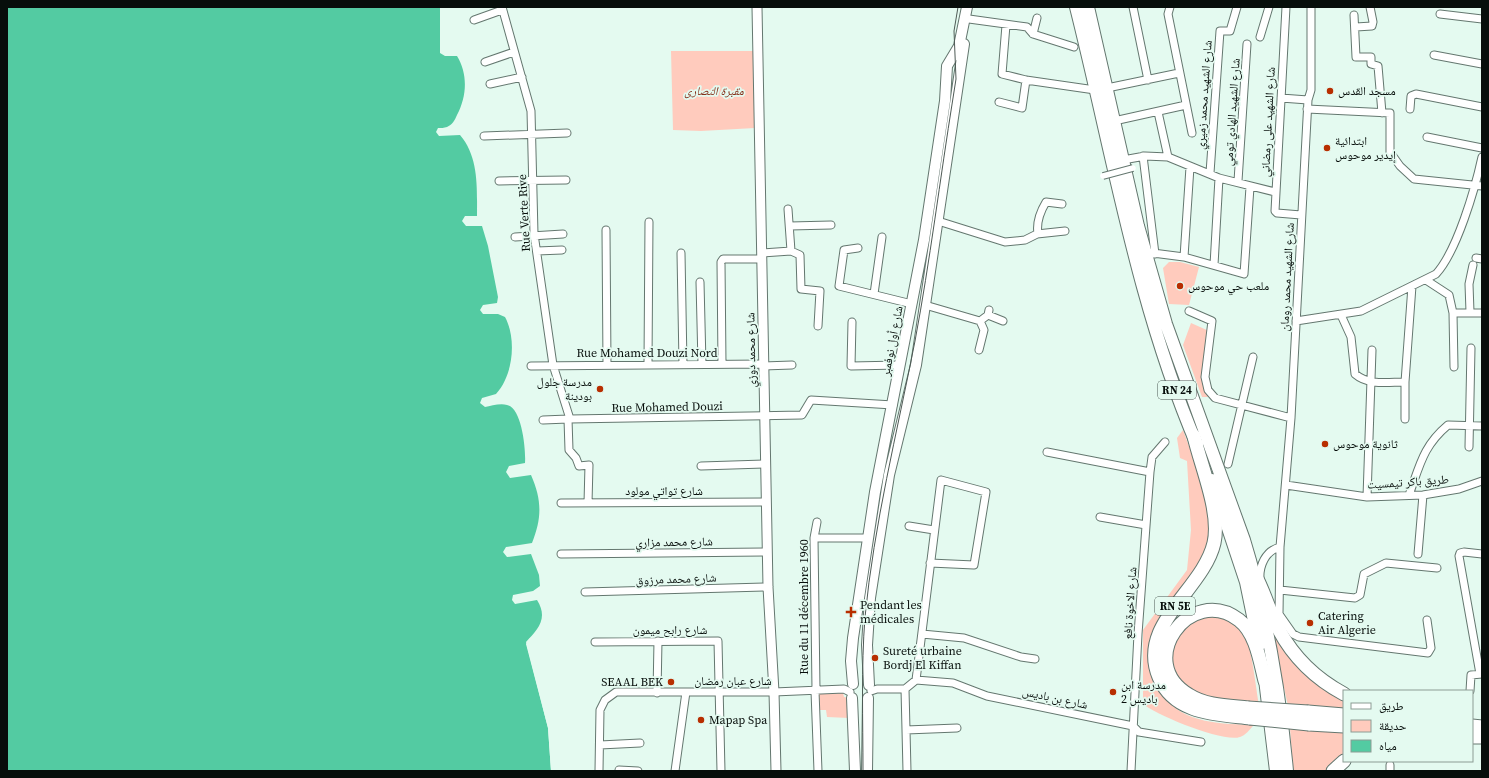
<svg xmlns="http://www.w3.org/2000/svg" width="1489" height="778" font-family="'Source Serif 4','Noto Naskh Arabic',serif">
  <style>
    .green { fill: #ffcbbd }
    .water { fill: #53cba2 }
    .pier { fill: #e4faf0 }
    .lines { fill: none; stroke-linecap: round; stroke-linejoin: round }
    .minor-casing { stroke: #64776f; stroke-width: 9 }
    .tertiary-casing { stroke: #64776f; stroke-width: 11 }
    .secondary-casing { stroke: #64776f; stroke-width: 12 }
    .trunk-casing { stroke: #64776f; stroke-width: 14 }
    .motorway-casing { stroke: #64776f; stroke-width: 15 }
    .minor { stroke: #fff; stroke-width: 7 }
    .tertiary { stroke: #fff; stroke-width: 9 }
    .secondary { stroke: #fff; stroke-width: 10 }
    .trunk { stroke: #fff; stroke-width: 12 }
    .motorway { stroke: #fff; stroke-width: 13 }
    .tram { stroke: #4e5a55; stroke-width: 1 }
    .pedestrian-bridge-casing { stroke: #64776f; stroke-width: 8; stroke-linecap: butt }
    .motorway-bridge-casing { stroke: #64776f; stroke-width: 15; stroke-linecap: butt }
    .pedestrian-bridge { stroke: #fff; stroke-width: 5.5 }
    .motorway-bridge { stroke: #fff; stroke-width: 13 }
    .poi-dot { fill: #b82e00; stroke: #e4faf0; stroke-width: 1.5 }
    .labels { text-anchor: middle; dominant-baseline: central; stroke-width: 3.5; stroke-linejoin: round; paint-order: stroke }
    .shield { fill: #e4faf0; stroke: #495550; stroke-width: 1 }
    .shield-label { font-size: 11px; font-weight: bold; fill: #070e0b }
    .park-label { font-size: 12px; font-style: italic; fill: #852f19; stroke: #e4faf0 }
    .poi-label { font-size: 12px; fill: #070e0b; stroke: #e4faf0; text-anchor: start }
    .street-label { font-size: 12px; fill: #070e0b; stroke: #e4faf0 }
  </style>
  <rect width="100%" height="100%" fill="#e4faf0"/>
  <!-- green -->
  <path class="green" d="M671 51H756L755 128 701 131 673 130Z
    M1169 262H1180L1199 267 1189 305 1169 304 1163 268Z
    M1191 323 1209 331 1205 387 1208 397H1202L1183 345Z
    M1183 430 1193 457 1206 501 1209 527 1207 545 1202 559 1163 617 1164 696C1183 724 1224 724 1254 725 1250 729 1245 736 1240 737 1224 743 1156 715 1143 704V630L1187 570 1191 530 1187 461 1180 458 1177 438Z
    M1205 616C1218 617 1231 619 1242 629 1251 638 1256 690 1259 705L1216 701 1185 689 1172 668 1174 639 1186 624Z
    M1271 630 1344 700V711L1288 706Z
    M843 693 844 697 849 698V718L827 717 826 710H819V694Z
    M1290 728 1344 732V753L1325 771H1293Z"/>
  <!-- water -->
  <path class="water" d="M7 7H440V53L445 56H457C468 74 467 96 457 115 455 120 452 125 447 127 444 128 441 128 438 128L436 132 439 136 460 135C479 157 477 188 477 216H465L462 221 466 226H482L488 246 498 297 497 303 483 305 480 310 483 314H498L505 317C517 339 513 376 496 394L482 398 480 403 485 407C491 406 500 403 507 405 522 408 526 450 525 463L509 466 506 472 510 478 531 475C542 500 542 518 532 543L506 547 503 552 507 557 531 554 539 575 540 586 533 591 513 595 512 600 515 604 537 600C549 619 537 630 526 642L548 728 551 771H7Z"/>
  <!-- pier -->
  <path class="pier" d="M530 638 533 639 528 644 550 727 553 771H551L548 728 526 644Z"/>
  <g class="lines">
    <!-- minor casing -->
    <g class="minor-casing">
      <path id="minor" d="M502 7 531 111 534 234 553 365 570 419
        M1133 7 1148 80
        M1170 7 1168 14 1192 133
        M1286 7 1275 211 1277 213 1301 215
        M1311 7V90L1308 100 1291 418 1280 547 1279 614 1293 634 1299 637 1428 653 1431 648 1427 620
        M1440 14 1482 19
        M1354 15 1356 57H1371V64L1378 66 1382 113
        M969 19 1027 27 1033 34 1074 47
        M474 20 502 10
        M1006 25 1002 74 1026 80 1095 90
        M1356 27 1372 26 1373 22 1370 7
        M1033 34 1037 18
        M1260 37 1269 7
        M1434 55 1482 64
        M485 62 514 52
        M490 84 522 77
        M1107 88 1179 73
        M1281 98 1308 100
        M999 102 1022 108 1026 80
        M1307 109 1390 113V152L1400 166 1414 179 1482 186
        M1410 109 1411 96 1416 94 1482 107
        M1158 112 1168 157
        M1114 121 1186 105
        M484 136 567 133
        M1427 137 1482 148
        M1143 156 1155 254
        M1123 160 1145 156 1168 157 1219 178 1275 192
        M1210 173 1220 31H1230L1237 7
        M499 181 566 180
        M1238 181 1247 44
        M788 209 791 251
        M938 221 1005 242 1025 240 1037 234 1065 231
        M790 226 831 225
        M606 230 607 364
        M1038 234C1036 222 1040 212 1046 202L1062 204
        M515 237 563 234
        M858 248 844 250 839 286 912 304
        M537 251 562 250
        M1145 252 1184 257 1244 274 1250 187
        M681 253 683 364
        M762 253 791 251 800 255 801 289 820 291 818 326
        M1184 257 1190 167
        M1476 258 1482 259
        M1214 265 1219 178
        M1426 280 1449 295 1453 313H1482
        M700 282 702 364
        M874 294 882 237
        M925 305 980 321 988 315 989 310
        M1189 311 1212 321 1205 377 1208 390 1215 398 1291 418
        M1470 312 1469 284 1473 265
        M1453 313 1454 367
        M988 315 1003 321
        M1341 315 1351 337 1355 374C1369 386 1388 382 1405 382
        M1296 321 1361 311 1436 274C1457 251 1475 189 1482 157
        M852 322 851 366 900 365
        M979 350 984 330 980 321
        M648 364 649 222
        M722 364 721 262 723 259H762
        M531 366 764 364
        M763 366 792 365
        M570 419 802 415 811 400 893 405
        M570 419H568L569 450 576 458 579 466 589 465 588 503
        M1405 419V382L1412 286
        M543 420 568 419
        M1469 447 1471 348
        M1047 452 1150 472
        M1228 464 1253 357
        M701 466 765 464
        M1286 485 1367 497 1423 495 1459 489 1482 481
        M1409 495C1420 465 1423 446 1448 425L1482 426
        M1367 497 1372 350
        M561 503 766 502
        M1100 517 1146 525
        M909 526 934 530
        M814 538H868
        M561 554 767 552
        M1418 554 1423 495
        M1260 580C1259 566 1265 551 1280 547
        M1280 590 1355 598 1360 595 1364 574 1386 563 1437 568
        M585 592 768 587
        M922 634 964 638 1021 657 1035 659
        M595 642 718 641 721 771
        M1480 674 1459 556 1460 553 1464 552 1482 554
        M916 680 941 480 986 492 974 565 930 563
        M905 689 916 680 953 683 987 696 1133 726 1139 732 1201 742
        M816 690 814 538 817 522
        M815 691 818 771
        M871 691 877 689H905L907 771
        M1470 691 1471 675 1482 674
        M657 693 658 641
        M906 730 957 728
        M600 745 640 743
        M619 770 638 771
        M599 771 600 710 605 700 616 692H774L844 689 850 692
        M675 771 686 692
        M1131 771 1138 634 1150 472 1152 457 1165 442
        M1390 771V765"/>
    </g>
    <!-- tertiary casing -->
    <g class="tertiary-casing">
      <path id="tertiary" d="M757 7 768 587 774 692 776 771"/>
    </g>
    <!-- secondary casing -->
    <g class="secondary-casing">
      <path id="secondary" d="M853 684 851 661 853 638 875 492 924 240 945 101 947 66 959 46 967 7
        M869 685 867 645 870 598 889 475 916 365 964 44
        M852 698 855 771
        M867 771 868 698"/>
    </g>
    <!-- trunk casing -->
    <g class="trunk-casing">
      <path id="trunk" d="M1076 7C1113 154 1137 305 1197 445
        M1088 7 1138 226 1166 324 1244 540C1267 615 1280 693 1287 771
        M1212 480 1246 582 1259 645
        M1264 671 1276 771"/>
    </g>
    <!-- motorway casing -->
    <g class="motorway-casing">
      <path id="motorway" d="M1194 436C1201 467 1221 512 1214 543 1203 590 1137 624 1159 677 1174 714 1216 714 1250 718
        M1254 573C1264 591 1269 611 1279 630 1294 658 1316 679 1344 694
        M1248 708C1229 706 1206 706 1189 695 1133 662 1190 583 1239 620 1256 633 1260 661 1265 681
        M1308 712 1344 715
        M1309 724 1344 726
        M1472 726 1482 727
        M1472 737H1482
        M1333 771 1344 761"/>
    </g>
    <!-- minor -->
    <use href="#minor" class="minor"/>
    <!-- tertiary -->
    <use href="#tertiary" class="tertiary"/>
    <!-- secondary -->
    <use href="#secondary" class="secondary"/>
    <!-- trunk -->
    <use href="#trunk" class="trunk"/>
    <!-- motorway -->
    <use href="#motorway" class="motorway"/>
    <!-- tram -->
    <path class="tram" d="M863 771C863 720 861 668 865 617 874 524 897 433 915 341 930 261 940 179 953 98L956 79 954 31 958 7"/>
    <!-- pedestrian-bridge casing -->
    <g class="pedestrian-bridge-casing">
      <path id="pedestrian-bridge" d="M1103 176 1133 168"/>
    </g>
    <!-- motorway-bridge casing -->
    <g class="motorway-bridge-casing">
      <path id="motorway-bridge" d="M1248 708 1308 712
        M1250 718 1309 724"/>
    </g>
    <!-- pedestrian-bridge -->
    <use href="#pedestrian-bridge" class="pedestrian-bridge"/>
    <!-- motorway-bridge -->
    <use href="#motorway-bridge" class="motorway-bridge"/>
  </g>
  <!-- markers -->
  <g class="poi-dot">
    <circle cx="1330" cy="91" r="4"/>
    <circle cx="1327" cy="148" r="4"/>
    <circle cx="1180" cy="286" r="4"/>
    <circle cx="600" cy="389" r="4"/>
    <circle cx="1325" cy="444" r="4"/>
    <path d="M849 606h4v4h4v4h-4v4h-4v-4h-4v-4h4z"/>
    <circle cx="1310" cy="623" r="4"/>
    <circle cx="875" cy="658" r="4"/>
    <circle cx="671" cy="682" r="4"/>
    <circle cx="1113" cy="692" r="4"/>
    <circle cx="701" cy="720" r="4"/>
  </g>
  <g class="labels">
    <!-- shield labels -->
    <g class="shield">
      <rect x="1158" y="381" width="38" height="18" rx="3"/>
      <rect x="1155" y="597" width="40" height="18" rx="3"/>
    </g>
    <g class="shield-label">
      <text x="1177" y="390">RN 24</text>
      <text x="1175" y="606">RN 5E</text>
    </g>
    <!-- park labels -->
    <g class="park-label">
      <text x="714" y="91">مقبرة النصارى</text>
    </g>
    <!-- poi labels -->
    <g class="poi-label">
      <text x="1338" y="91">مسجد القدس</text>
      <text x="1335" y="141">ابتدائية<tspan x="1335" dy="14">إيدير موحوس</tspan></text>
      <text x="1188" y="286">ملعب حي موحوس</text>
      <text x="592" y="382" text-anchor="end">مدرسة جلول<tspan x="592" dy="14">بودينة</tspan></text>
      <text x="1333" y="444">ثانوية موحوس</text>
      <text x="860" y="605">Pendant les<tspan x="860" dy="14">médicales</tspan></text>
      <text x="1318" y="616">Catering<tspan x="1318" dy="14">Air Algerie</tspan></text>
      <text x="883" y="651">Sureté urbaine<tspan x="883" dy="14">Bordj El Kiffan</tspan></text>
      <text x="663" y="682" text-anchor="end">SEAAL BEK</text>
      <text x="1121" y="685">مدرسة ابن<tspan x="1121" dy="14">باديس 2</tspan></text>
      <text x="709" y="720">Mapap Spa</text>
    </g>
    <!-- street labels -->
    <g class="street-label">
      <text transform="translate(1204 95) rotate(-86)">شارع الشهيد محمد زميري</text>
      <text transform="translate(1232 112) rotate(-86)">شارع الشهيد الهادي تومي</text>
      <text transform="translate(1268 122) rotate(-87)">شارع الشهيد على رمضاني</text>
      <text transform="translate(524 213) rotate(-93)">Rue Verte Rive</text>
      <text transform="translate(1287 277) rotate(-87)">شارع الشهيد محمد رومان</text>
      <text transform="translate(892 341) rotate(-79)">شارع أول نوفمبر</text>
      <text transform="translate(751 350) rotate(-91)">شارع محمد دوزي</text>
      <text x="647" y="353">Rue Mohamed Douzi Nord</text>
      <text transform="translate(667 407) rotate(-1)">Rue Mohamed Douzi</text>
      <text transform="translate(1408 482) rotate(-4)">طريق باكر تيمسيت</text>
      <text x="664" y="491">شارع تواتي مولود</text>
      <text transform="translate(674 542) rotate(-1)">شارع محمد مزاري</text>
      <text transform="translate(676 579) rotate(-2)">شارع محمد مرزوق</text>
      <text transform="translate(1130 603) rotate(-86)">شارع الاخوة نافع</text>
      <text transform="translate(804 607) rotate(-90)">Rue du 11 décembre 1960</text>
      <text x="670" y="630">شارع رابح ميمون</text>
      <text x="733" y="681">شارع عبان رمضان</text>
      <text transform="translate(1055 698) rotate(12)">شارع بن باديس</text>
    </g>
  </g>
  <!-- border -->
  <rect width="1489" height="778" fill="none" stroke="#070e0b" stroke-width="16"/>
  <!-- legend -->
  <rect x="1343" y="690" width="130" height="72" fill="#e4faf0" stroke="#8c9c94"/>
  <rect x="1351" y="703" width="20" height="6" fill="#ffffff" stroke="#8c9c94"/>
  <text x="1379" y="710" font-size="12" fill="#070e0b">طريق</text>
  <rect x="1351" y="720" width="20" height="12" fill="#ffcbbd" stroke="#8c9c94"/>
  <text x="1379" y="730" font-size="12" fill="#070e0b">حديقة</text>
  <rect x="1351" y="740" width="20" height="12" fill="#53cba2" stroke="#8c9c94"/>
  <text x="1379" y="750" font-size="12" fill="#070e0b">مياه</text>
</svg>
